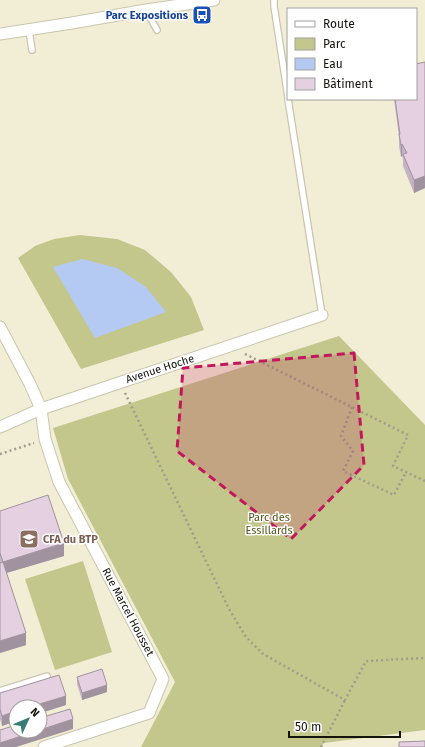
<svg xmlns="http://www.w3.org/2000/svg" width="425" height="747" font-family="'Fira Sans',sans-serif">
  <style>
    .green { fill: #c3c78c }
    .water { fill: #b4caf3 }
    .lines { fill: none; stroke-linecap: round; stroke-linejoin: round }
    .lane-casing { stroke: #c9c5ae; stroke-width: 8 }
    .street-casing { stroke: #c9c5ae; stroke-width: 13 }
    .path { stroke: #a09d8b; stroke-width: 2.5; stroke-dasharray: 2 3; stroke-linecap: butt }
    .lane { stroke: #fff; stroke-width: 5.5 }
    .street { stroke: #fff; stroke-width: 11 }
    .wall { fill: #c4b3c2 }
    .shaded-wall { fill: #a0929e }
    .building { fill: #e4d0e1; stroke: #a0929e }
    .marked { fill: #c2185b; fill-opacity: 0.2; stroke: #c2185b; stroke-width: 3; stroke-dasharray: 8 5; stroke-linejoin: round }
    .labels { text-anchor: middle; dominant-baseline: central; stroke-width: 3; stroke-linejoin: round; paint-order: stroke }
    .transit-label { font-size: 11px; font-weight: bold; fill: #164399; stroke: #fff; text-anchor: end }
    .street-label { font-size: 11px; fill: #15140c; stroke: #fff }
    .park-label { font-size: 11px; fill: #505216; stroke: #fff }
    .education-label { font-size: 11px; font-weight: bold; fill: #785e54; stroke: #fff; text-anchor: start }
  </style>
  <rect width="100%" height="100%" fill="#f2eed6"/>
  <!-- green -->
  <path class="green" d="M80 235 117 239 145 250 171 272 191 297 204 330 81 369 18 258 35 246 54 239Z
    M339 336 425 425V730L324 743 321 747H141L175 682 68 479 53 428Z
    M83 561 112 652 55 670 25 579Z"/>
  <!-- water -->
  <path class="water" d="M82 259 117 268 146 287 166 312 95 338 53 267Z"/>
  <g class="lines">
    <!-- lane casing -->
    <g class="lane-casing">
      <path id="lane" d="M274 0V6L288 97
        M146 10 157 30
        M29 30 32 50
        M288 99 322 315
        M0 691 47 676"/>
    </g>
    <!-- street casing -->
    <g class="street-casing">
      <path id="street" d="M0 34 72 23 146 10 214 0
        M0 327 30 384 41 409 45 439 59 482 163 679 149 713 44 747
        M0 427 41 409 322 315"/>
    </g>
    <!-- path -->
    <path class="path" d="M245 354 408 435 393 466 425 481
      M125 393 229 609 246 637 263 654 345 700 366 661 425 658
      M352 407 341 436 353 451 343 471 394 495 406 472
      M0 454 34 443
      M321 747 345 700"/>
    <!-- lane -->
    <use href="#lane" class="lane"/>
    <!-- street -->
    <use href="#street" class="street"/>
  </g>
  <!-- wall -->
  <path class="wall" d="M425 62V188L414 193 403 166V159L402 156 401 157 399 146V137L394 99H416Z
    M0 511 64 556 6 573 26 645 0 653Z
    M77 677 107 692 82 700 77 684Z
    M0 693 66 705 2 726 0 719Z"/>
  <!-- shaded-wall -->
  <path class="shaded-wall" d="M402 144V156L401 157V145Z
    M425 176V188L414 193V180Z
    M64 543V556L3 574V562Z
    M26 633V645L0 653V641Z
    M107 685V692L82 700V693Z
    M66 696V705L40 713V707H30Z
    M16 711V721L2 726V716Z
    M73 719V729L16 747H0V743L36 731H40V730Z"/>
  <!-- building -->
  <path class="building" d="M425 62V176L414 180 403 154 407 153 402 144 401 145 399 134H400L395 99H416V64Z
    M48 495 64 543 3 562 0 553V511Z
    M3 562 26 633 0 641V563Z
    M102 669 107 685 82 693 77 677Z
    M59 675 66 696 30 707H16V711L2 716 0 709V693Z
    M70 709 73 719 40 730V718Z
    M16 725V731H36L0 743V730Z
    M425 741V747H399V742Z"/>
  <!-- marked area -->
  <path class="marked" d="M354 353 364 465 291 539 177 451 183 368Z"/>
  <!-- icons -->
  <defs>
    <g id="bus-square" transform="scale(1)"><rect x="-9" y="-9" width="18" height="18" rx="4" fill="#1a4fb4" stroke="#fff"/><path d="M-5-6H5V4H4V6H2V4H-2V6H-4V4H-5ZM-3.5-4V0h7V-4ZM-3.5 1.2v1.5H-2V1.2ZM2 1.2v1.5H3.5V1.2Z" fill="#fff"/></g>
    <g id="university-square" transform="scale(1)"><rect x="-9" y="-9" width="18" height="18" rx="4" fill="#8d6e63" stroke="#fff"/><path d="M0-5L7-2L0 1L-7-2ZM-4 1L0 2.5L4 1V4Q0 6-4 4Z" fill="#fff"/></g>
  </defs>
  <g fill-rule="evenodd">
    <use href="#bus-square" x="202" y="15"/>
    <use href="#university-square" x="29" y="539"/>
  </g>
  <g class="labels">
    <!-- transit labels -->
    <g class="transit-label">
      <text x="188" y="15">Parc Expositions</text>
    </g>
    <!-- street labels -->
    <g class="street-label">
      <text transform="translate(160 369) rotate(-18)">Avenue Hoche</text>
      <text transform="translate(128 612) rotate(62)">Rue Marcel Housset</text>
    </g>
    <!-- park labels -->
    <g class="park-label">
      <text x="269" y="517">Parc des<tspan x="269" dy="13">Essillards</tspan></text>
    </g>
    <!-- education labels -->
    <g class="education-label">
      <text x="43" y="539">CFA du BTP</text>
    </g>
  </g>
  <!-- legend -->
  <rect x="287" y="8" width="130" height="92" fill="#ffffff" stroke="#a1a19e"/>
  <rect x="295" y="21" width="20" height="6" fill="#ffffff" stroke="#a1a19e"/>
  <text x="323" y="28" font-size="12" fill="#15140c">Route</text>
  <rect x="295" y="38" width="20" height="12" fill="#c3c78c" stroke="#a1a19e"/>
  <text x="323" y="48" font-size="12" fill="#15140c">Parc</text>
  <rect x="295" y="58" width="20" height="12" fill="#b4caf3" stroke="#a1a19e"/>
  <text x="323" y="68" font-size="12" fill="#15140c">Eau</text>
  <rect x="295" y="78" width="20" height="12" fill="#e4d0e1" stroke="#a1a19e"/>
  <text x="323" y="88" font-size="12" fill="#15140c">Bâtiment</text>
  <!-- north arrow -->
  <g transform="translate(28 719) rotate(46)"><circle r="19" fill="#ffffff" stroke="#a1a19e"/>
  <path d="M0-3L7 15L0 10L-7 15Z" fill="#367c74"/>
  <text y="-6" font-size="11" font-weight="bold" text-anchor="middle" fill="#15140c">N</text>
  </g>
  <!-- scale -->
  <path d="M289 731v6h111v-6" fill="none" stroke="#15140c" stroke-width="2"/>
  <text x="295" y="731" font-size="12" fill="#15140c" stroke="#ffffff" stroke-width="3" paint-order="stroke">50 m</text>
</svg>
